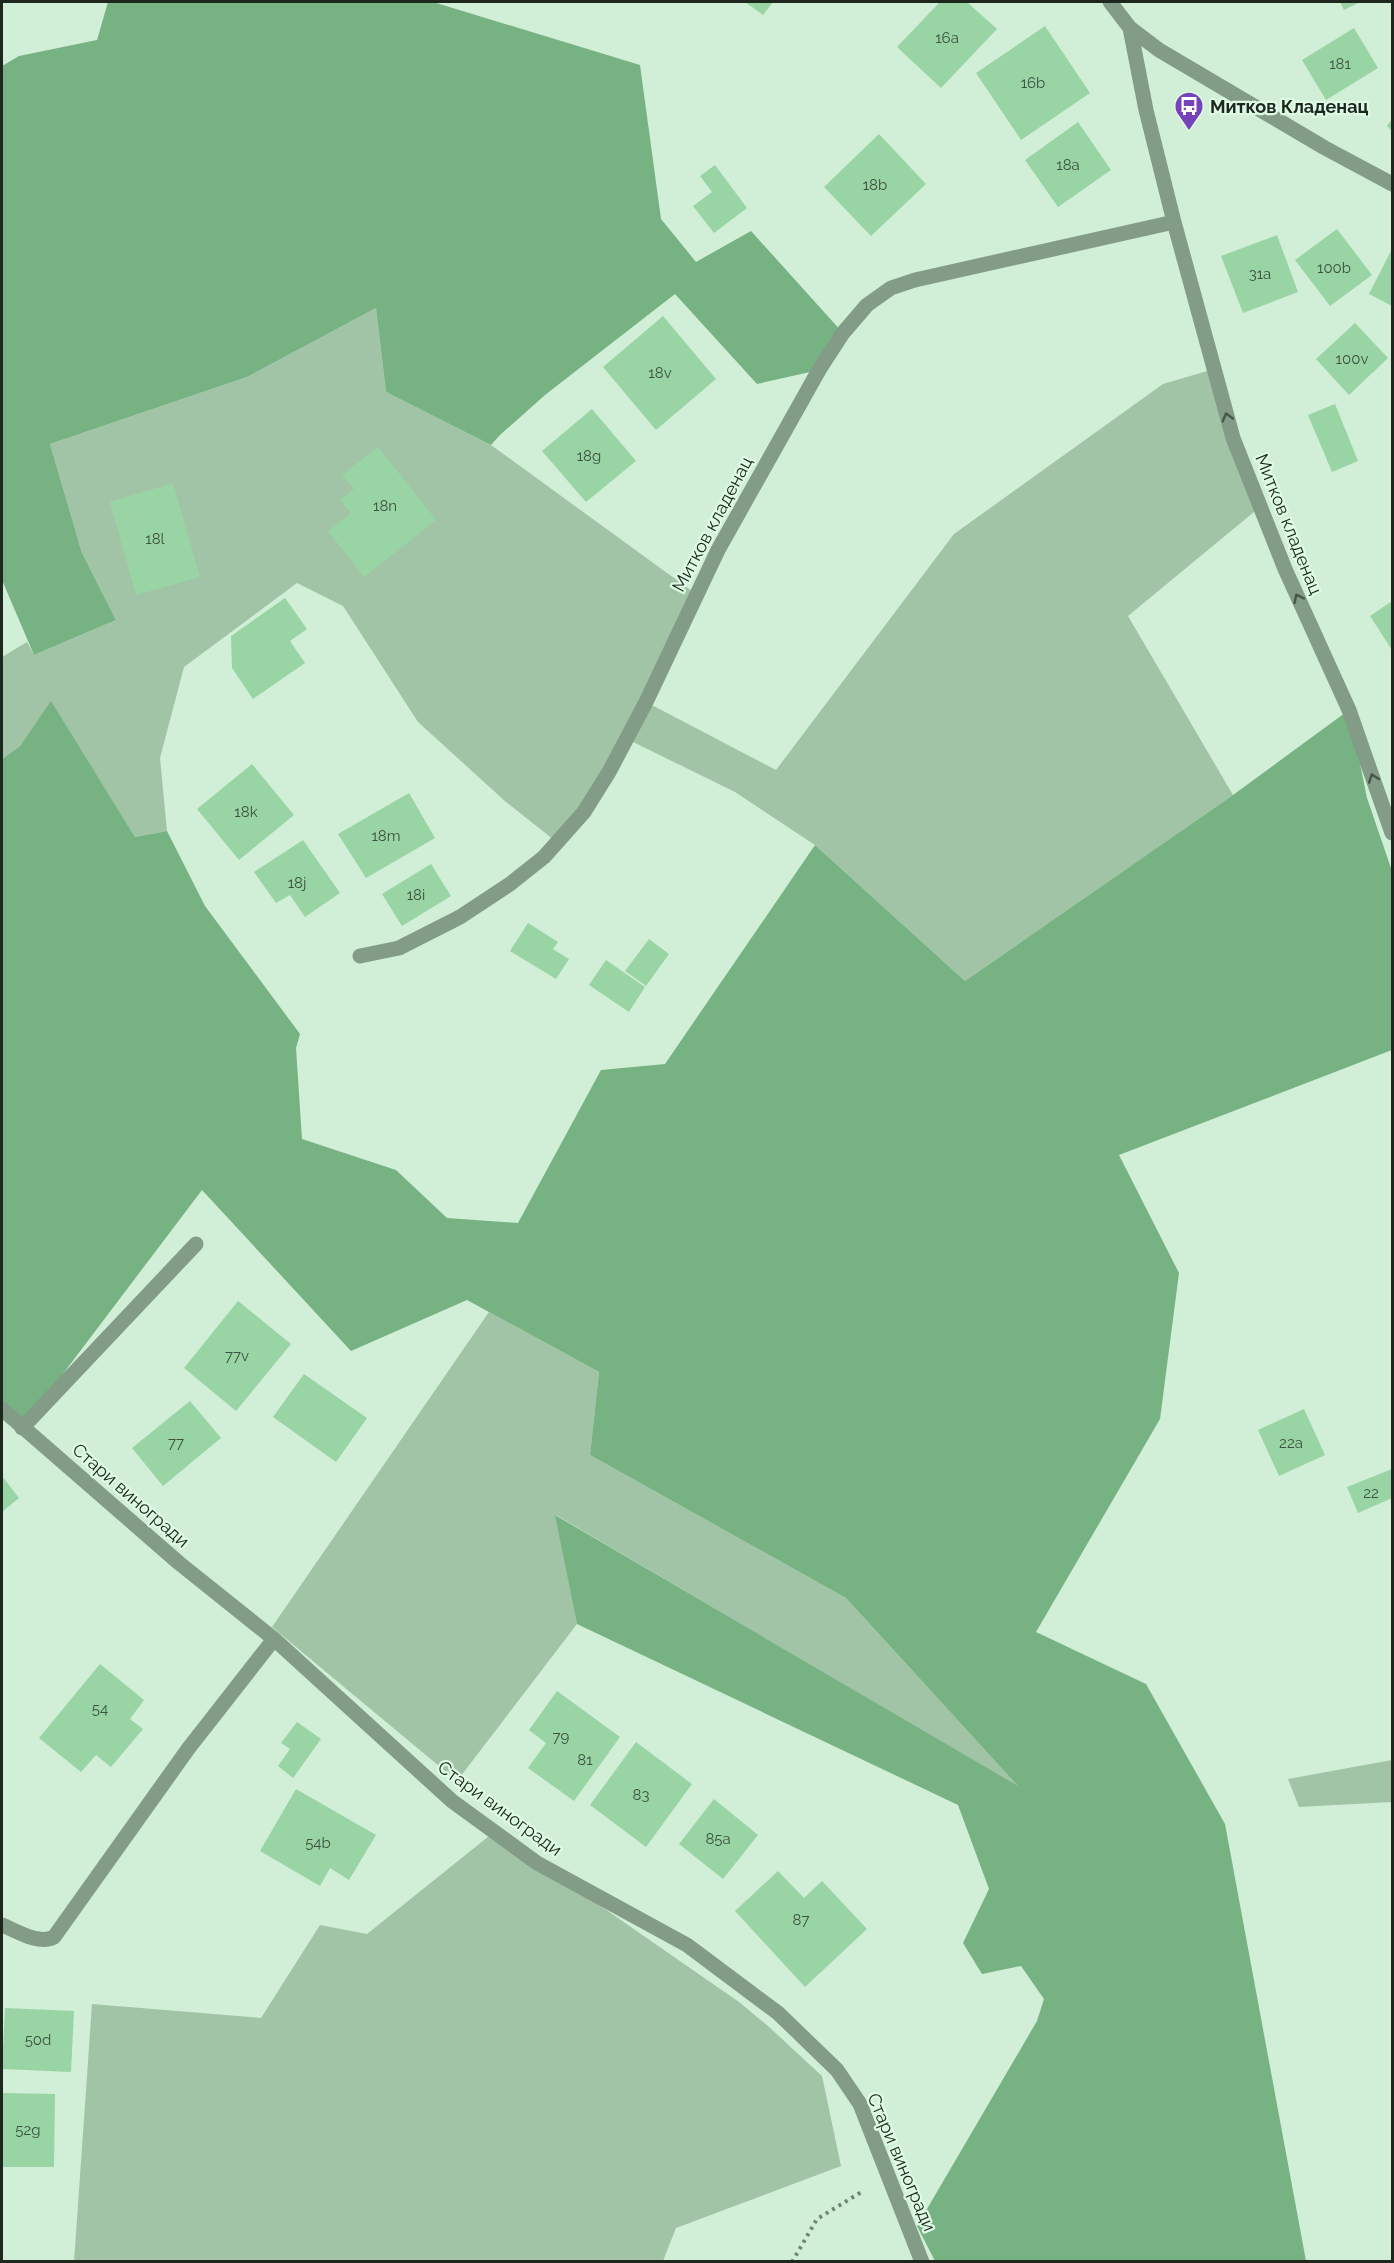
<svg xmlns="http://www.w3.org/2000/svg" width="1394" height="2263" font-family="Raleway,sans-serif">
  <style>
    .green { fill: #a1c4a7 }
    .forest { fill: #77b283 }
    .building { fill: #99d5a4 }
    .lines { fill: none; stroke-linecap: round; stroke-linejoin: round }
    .path { stroke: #728575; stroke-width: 4; stroke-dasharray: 3 4.5; stroke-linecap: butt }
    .minor { stroke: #839c87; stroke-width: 15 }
    .oneway { stroke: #465648 }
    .labels { text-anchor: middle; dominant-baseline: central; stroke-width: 4.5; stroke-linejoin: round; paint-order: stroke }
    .number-label { font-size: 15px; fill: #3c5240 }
    .poi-label { font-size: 18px; font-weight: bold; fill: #1d271e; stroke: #defbe3; text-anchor: start }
    .street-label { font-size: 18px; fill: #1d271e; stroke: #defbe3 }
  </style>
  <rect width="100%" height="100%" fill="#d1eed6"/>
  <!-- green -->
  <path class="green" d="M376 308 386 392 491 445 696 594 646 702 776 770 954 534 1163 384 1214 369 1260 507 1128 616 1233 795 965 981 815 845 735 792 627 739 558 843 506 802 418 722 343 606 297 583 184 667 160 758 167 831 135 837 51 702 20 746 2 759V657L27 642 34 655 116 620 82 553 50 444 247 377Z
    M489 1312 599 1372 590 1455 846 1598 1020 1788 556 1515 577 1624 457 1781 272 1627Z
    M1392 1760V1802L1299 1807 1288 1779Z
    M494 1832 739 2002 768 2026 822 2076 841 2166 676 2228 663 2261 74 2262 92 2004 261 2018 320 1925 367 1934Z"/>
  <!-- forest -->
  <path class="forest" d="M108 2H433L640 65 661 219 696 262 751 231 843 333 819 370 757 384 675 294 545 395 500 435 491 445 386 392 376 308 247 377 50 444 82 553 116 620 34 655 2 580V66L19 56 97 40Z
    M51 701 135 837 167 831 205 906 300 1034 296 1048 302 1139 396 1170 447 1218 518 1223 601 1070 665 1064 815 845 965 981 1233 795 1349 710 1367 798 1392 871V1050L1119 1155 1179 1273 1160 1419 1036 1632 1146 1684 1225 1824 1306 2261H935L917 2226 1037 2021 1044 1999 1021 1966 982 1974 963 1943 989 1889 958 1805 577 1624 555 1515 1018 1786 846 1598 590 1455 599 1372 467 1300 351 1351 202 1190 22 1428 2 1409V759L20 746Z"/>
  <!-- building -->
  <path class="building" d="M745 2H773L763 15Z
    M940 2H967L997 29 941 88 897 47Z
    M1340 2H1360L1344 10Z
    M1045 26 1090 93 1021 140 976 73Z
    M1354 28 1378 68 1326 100 1302 60Z
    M1392 119V131L1387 126Z
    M1078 122 1111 170 1058 207 1025 160Z
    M879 134 926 184 871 236 824 187Z
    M715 165 747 208 714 233 693 206 712 192 700 176Z
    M1337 229 1372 275 1330 306 1295 260Z
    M1277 235 1298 292 1243 313 1221 256Z
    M1392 249V306L1369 294Z
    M663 316 716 379 656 430 603 367Z
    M1355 323 1388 358 1349 395 1316 359Z
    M1335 404 1358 461 1332 472 1308 415Z
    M592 409 636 461 586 502 542 451Z
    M378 447 436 520 364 577 328 531 351 513 340 500 354 489 342 475Z
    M173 483 200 577 136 595 110 502Z
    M285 598 307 629 290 641 305 663 253 699 232 668 231 636Z
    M1392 601V650L1370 616Z
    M252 764 294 815 239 860 197 809Z
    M409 793 435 838 366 878 338 834Z
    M303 840 340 893 305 917 290 895 276 903 254 872Z
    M431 864 451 896 402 926 382 894Z
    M528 923 558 942 553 949 569 959 556 979 510 951Z
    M649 939 669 954 646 986 625 971Z
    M606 960 645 987 629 1012 589 985Z
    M238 1301 291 1344 236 1411 184 1368Z
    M304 1374 367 1418 336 1462 273 1417Z
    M190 1401 221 1438 163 1486 132 1448Z
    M1304 1409 1325 1455 1279 1476 1258 1430Z
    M1392 1469V1498L1358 1513 1347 1487Z
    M2 1476 19 1498 2 1512Z
    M100 1664 144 1700 130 1719 143 1729 111 1767 96 1755 81 1772 39 1738Z
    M557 1691 620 1737 574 1801 528 1768 546 1743 529 1730Z
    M297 1722 321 1739 293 1778 278 1766 290 1749 281 1743Z
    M636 1742 692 1784 646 1847 590 1805Z
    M296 1789 376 1835 349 1880 330 1868 320 1886 260 1851Z
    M714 1799 758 1835 723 1879 679 1844Z
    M778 1871 804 1898 822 1881 867 1929 805 1987 735 1911Z
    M5 2008 74 2011 71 2072 2 2069Z
    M2 2093 55 2094 54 2167H2Z"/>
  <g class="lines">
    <!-- path -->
    <path class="path" d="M792 2262 817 2219 863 2191"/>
    <!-- minor -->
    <path class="minor" d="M1110 2 1130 28 1146 110 1174 222 1233 438 1285 569 1349 710 1392 833
      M1130 28 1159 50 1325 148 1392 184
      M360 956 399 948 460 917 510 884 544 857 584 812 609 772 646 702 718 550 819 370 843 333 867 305 891 288 915 280 1174 222
      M2 1409 179 1563 274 1639 452 1801 537 1863 687 1945 778 2013 837 2070 860 2104 922 2262
      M22 1428 196 1244
      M2 1925C17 1931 38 1945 54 1937L188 1749 274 1639"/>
  </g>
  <!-- one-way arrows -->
  <defs><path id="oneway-chevron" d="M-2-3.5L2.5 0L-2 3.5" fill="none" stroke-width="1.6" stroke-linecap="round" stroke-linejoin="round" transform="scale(1.5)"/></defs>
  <g class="oneway">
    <use href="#oneway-chevron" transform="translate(1227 417) rotate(-106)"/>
    <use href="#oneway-chevron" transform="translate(1298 598) rotate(-115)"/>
    <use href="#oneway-chevron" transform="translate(1373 778) rotate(-110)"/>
  </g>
  <!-- icons -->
  <defs>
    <g id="bus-pin" transform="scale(1.5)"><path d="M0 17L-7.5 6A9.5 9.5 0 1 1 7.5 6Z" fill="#7642ba" stroke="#defbe3"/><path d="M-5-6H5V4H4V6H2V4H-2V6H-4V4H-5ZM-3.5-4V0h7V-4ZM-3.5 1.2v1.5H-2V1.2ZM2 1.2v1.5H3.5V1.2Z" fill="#fff"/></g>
  </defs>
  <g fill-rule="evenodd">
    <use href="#bus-pin" x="1189" y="106"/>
  </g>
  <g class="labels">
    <!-- number labels -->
    <g class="number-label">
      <text x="947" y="38">16a</text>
      <text x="1340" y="64">181</text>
      <text x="1033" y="83">16b</text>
      <text x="1068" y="165">18a</text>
      <text x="875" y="185">18b</text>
      <text x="1334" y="268">100b</text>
      <text x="1260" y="274">31a</text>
      <text x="1352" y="359">100v</text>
      <text x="660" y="373">18v</text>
      <text x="589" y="456">18g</text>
      <text x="385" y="506">18n</text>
      <text x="155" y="539">18l</text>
      <text x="246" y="812">18k</text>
      <text x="386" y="836">18m</text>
      <text x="297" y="883">18j</text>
      <text x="416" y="895">18i</text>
      <text x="237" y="1356">77v</text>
      <text x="176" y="1443">77</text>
      <text x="1291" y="1443">22a</text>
      <text x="1371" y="1493">22</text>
      <text x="100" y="1709">54</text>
      <text x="561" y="1737">79</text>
      <text x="585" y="1760">81</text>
      <text x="641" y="1795">83</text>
      <text x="718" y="1839">85a</text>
      <text x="318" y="1843">54b</text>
      <text x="801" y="1920">87</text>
      <text x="38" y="2040">50d</text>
      <text x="28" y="2130">52g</text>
    </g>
    <!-- poi labels -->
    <g class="poi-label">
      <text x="1210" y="106">Митков Кладенац</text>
    </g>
    <!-- street labels -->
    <g class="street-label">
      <text transform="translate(712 524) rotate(-62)">Митков кладенац</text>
      <text transform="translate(1289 524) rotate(68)">Митков кладенац</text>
      <text transform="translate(131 1495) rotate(41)">Стари виногради</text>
      <text transform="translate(500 1808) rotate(36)">Стари виногради</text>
      <text transform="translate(902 2162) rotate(67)">Стари виногради</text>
    </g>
  </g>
  <!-- border -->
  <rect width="1394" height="2263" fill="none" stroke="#1d271e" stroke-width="6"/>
</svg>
